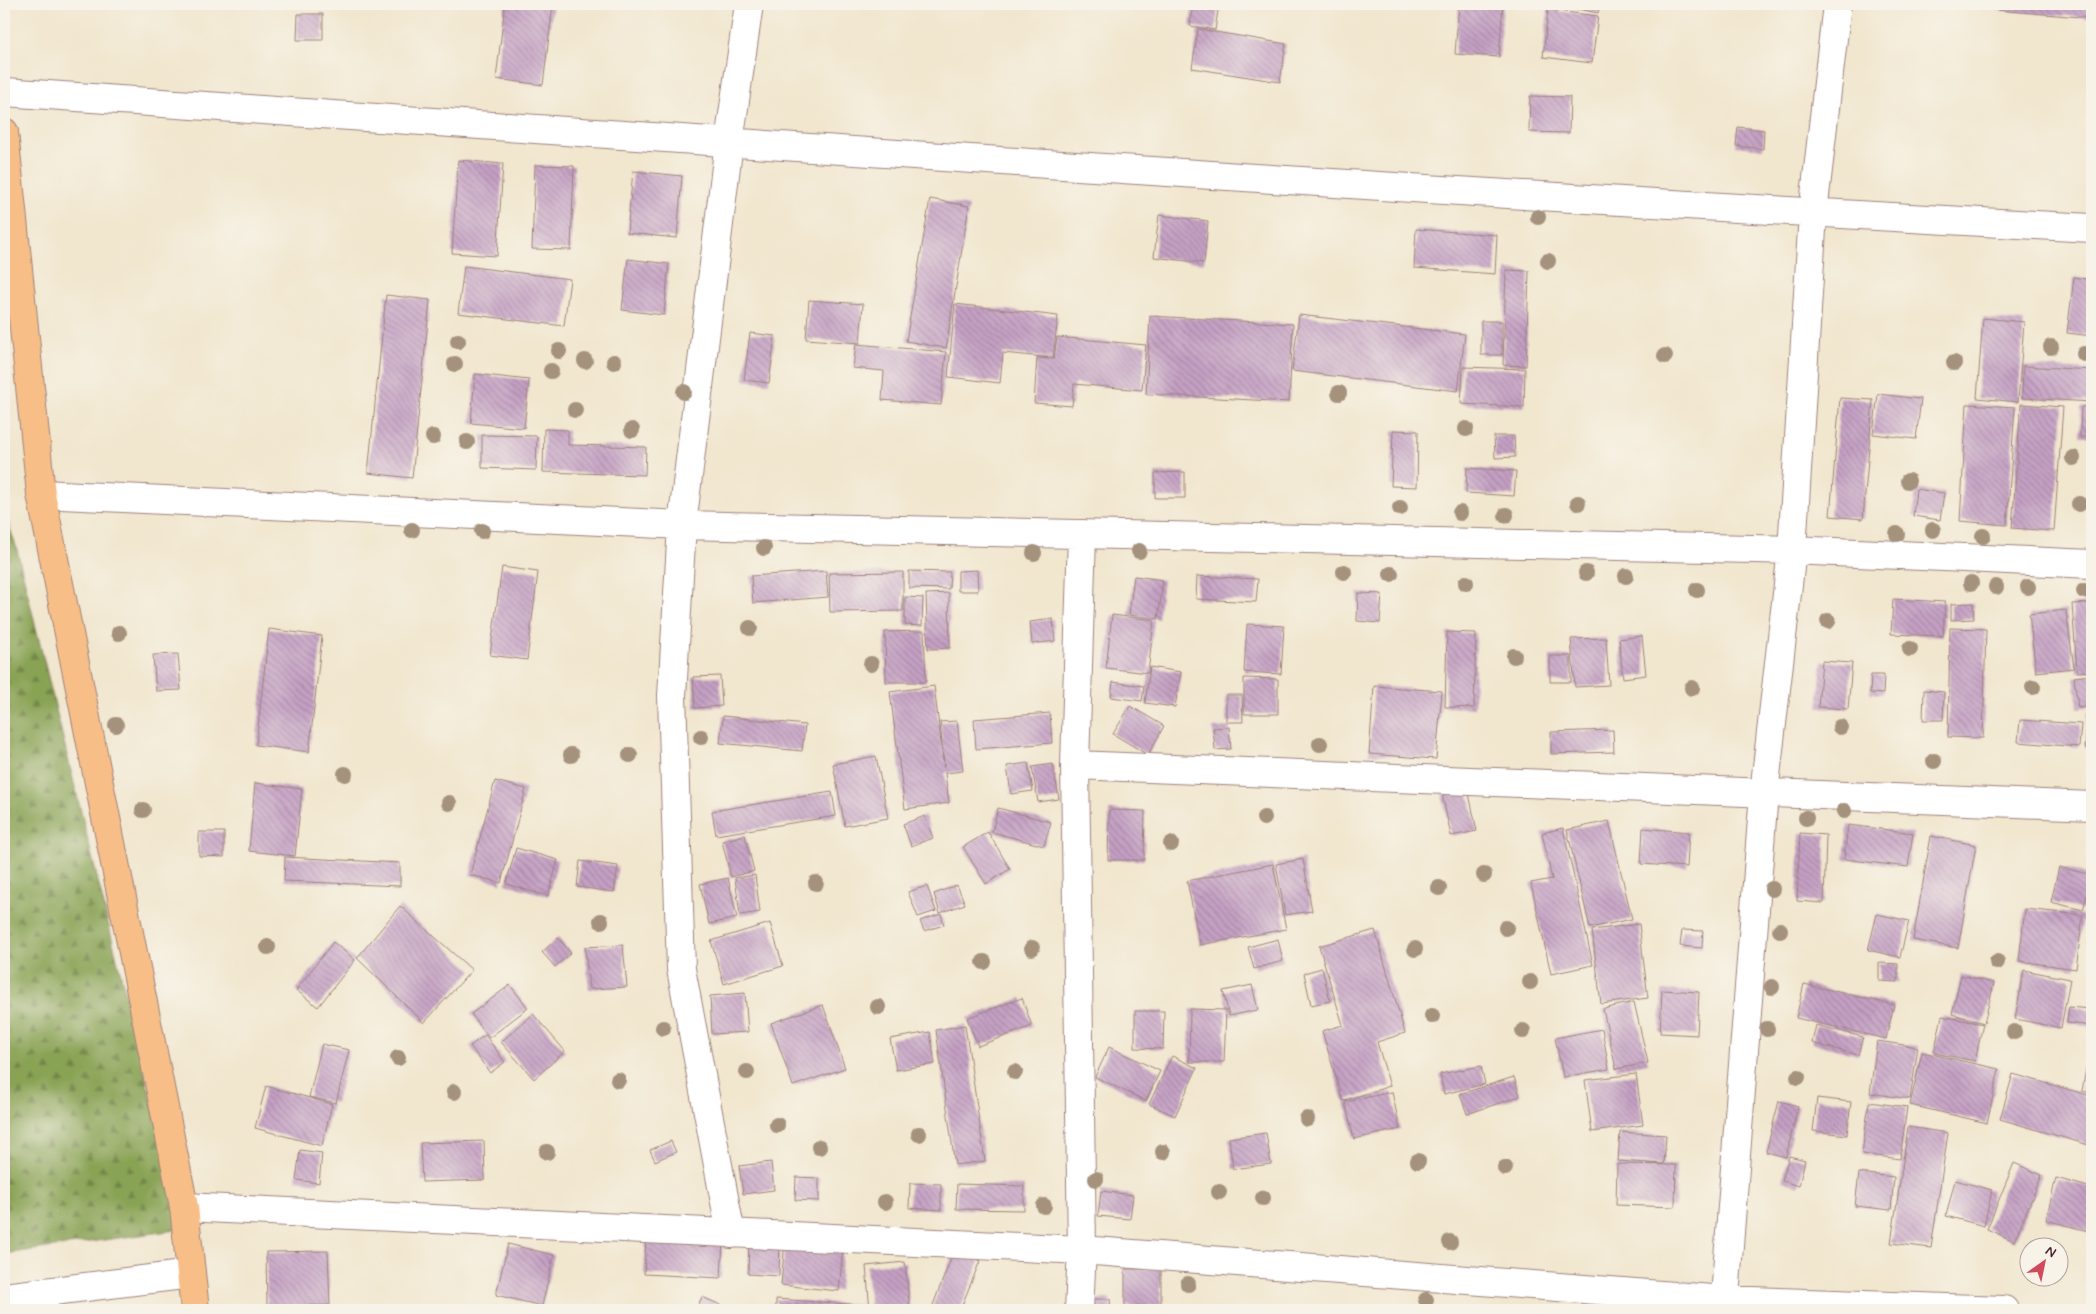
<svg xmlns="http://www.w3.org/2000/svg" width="2096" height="1314" font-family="Mynerve,sans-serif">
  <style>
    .forest { fill: url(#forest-firs); stroke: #6a6140 }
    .building { fill: url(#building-back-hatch) }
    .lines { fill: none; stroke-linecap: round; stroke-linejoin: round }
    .minor-casing { stroke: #9e827c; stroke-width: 30 }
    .primary-casing { stroke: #9e827c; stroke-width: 30 }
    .minor { stroke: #fff; stroke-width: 28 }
    .primary { stroke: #f7be87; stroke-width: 28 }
    .tree { fill: #a5927d }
  </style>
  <defs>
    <pattern id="forest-firs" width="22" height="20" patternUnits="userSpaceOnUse" patternTransform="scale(1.25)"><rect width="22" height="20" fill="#89a355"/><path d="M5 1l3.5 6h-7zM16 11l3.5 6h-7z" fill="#728447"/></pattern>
    <pattern id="building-back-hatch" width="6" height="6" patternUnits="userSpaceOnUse" patternTransform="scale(1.25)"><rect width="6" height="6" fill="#c5a1c5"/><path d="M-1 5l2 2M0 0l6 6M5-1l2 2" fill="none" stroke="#a283a0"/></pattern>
  </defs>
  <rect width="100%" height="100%" fill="#f7f3e8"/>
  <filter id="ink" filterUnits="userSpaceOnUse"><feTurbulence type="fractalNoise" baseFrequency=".02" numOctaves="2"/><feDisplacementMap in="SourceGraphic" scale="10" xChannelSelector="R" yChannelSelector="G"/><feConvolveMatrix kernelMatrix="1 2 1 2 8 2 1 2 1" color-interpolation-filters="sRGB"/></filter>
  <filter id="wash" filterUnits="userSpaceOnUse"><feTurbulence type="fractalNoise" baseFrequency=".0096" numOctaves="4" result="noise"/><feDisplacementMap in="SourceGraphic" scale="20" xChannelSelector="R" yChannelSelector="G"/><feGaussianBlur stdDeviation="1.12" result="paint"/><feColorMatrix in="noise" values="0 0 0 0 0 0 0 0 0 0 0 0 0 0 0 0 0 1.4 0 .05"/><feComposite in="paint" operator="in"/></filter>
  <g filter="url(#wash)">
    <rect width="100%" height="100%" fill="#f1e6ce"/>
    <!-- forest -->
    <path class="forest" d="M4 511 16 546 183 1229 4 1254Z"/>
    <g id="blocks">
      <!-- building -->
      <path class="building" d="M505 4H553L543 85 496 79Z
        M1193 4H1219L1215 30 1190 26Z
        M1459 4H1503L1499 57 1455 54Z
        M1554 4H1600L1598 13Z
        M1998 4H2092V18L1997 10Z
        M1548 10 1598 16 1592 63 1543 57Z
        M298 14H323V40H297Z
        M1198 29 1286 44 1280 82 1192 68Z
        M1530 96 1570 97 1569 133 1529 132Z
        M1738 127 1764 130 1763 149 1736 146Z
        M458 160 503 164 497 256 452 253Z
        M535 165 574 166 571 250 532 249Z
        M633 171 682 176 677 238 627 233Z
        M930 199 969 206 946 348 906 341Z
        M1159 215 1208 221 1204 263 1154 257Z
        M1416 229 1497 235 1495 274 1414 268Z
        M628 259 669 264 664 315 622 310Z
        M464 266 570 279 564 326 458 313Z
        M1506 270 1529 271 1526 366 1503 365Z
        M2074 277 2092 280V336L2067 333Z
        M386 295 430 300 412 478 368 473Z
        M809 300 863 304 860 343 806 339Z
        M955 304 1058 316 1053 358 1003 353 1000 383 948 377Z
        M1299 315 1465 334 1458 391 1292 371Z
        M1150 316 1293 324 1289 402 1146 394Z
        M1983 318 2024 322 2018 402 1977 398Z
        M1481 321H1502V355H1481Z
        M750 333 775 336 769 383 744 380Z
        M1057 337 1146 345 1142 390 1074 384 1072 406 1034 403 1037 358 1054 359Z
        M856 344 946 352 941 405 882 400 884 371 853 368Z
        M2023 366 2092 370V402L2022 398Z
        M1463 367 1525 369 1524 407 1461 404Z
        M475 374 529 380 524 428 471 423Z
        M1878 394 1921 399 1916 439 1873 434Z
        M1840 398 1873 400 1863 519 1830 516Z
        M1967 404 2015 407 2007 525 1960 521Z
        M2021 404 2063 407 2054 531 2012 528Z
        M2081 407H2092V437H2080Z
        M544 429 568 430V445L646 447 645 475 543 472Z
        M1393 430 1418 431 1417 487 1391 486Z
        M482 435 537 436 536 470 482 468Z
        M1494 436H1514L1515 457 1495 458Z
        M1467 468 1516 471 1514 496 1466 493Z
        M1185 472V498H1155V473Z
        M1916 489 1944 493 1940 520 1913 516Z
        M502 567 538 572 527 660 490 655Z
        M977 570 978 591H958V571Z
        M826 571 828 597 753 603 751 576Z
        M909 571 950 572 949 589 909 588Z
        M903 572V611L830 612 829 573Z
        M1134 576 1163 580 1158 619 1129 615Z
        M1197 576 1258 579 1256 602 1196 599Z
        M949 593 950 648 928 649 926 594Z
        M1358 593 1382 594 1380 623 1357 621Z
        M905 597 923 598 922 626 905 625Z
        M1893 599 1945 602 1943 636 1891 634Z
        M1973 603 1974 619 1951 620V604Z
        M2092 603V671L2077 672 2072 604Z
        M2066 610 2074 668 2036 672 2029 614Z
        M1112 615 1154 620 1148 673 1106 668Z
        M1053 619 1055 641 1032 644 1030 622Z
        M1247 624 1284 626 1281 674 1244 672Z
        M1950 628 1986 629 1983 738 1948 737Z
        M269 629 322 636 309 752 256 745Z
        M924 631 926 682H886L885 632Z
        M1447 632 1476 633 1474 708 1445 707Z
        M1642 636 1646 675 1623 678 1619 639Z
        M1606 638 1609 685 1575 687 1571 639Z
        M178 654 181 690 156 691 153 655Z
        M1550 656H1571V682H1550Z
        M1822 661 1852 663 1848 709 1818 707Z
        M1150 667 1181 672 1175 707 1145 703Z
        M1871 675H1884L1883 694 1870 693Z
        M2092 675V706L2078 708 2074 677Z
        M720 676 722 706 695 708 693 677Z
        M1244 678 1278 679V714H1244Z
        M1113 682 1144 686 1142 701 1111 697Z
        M934 686 944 767 940 722 957 721 963 771 945 773 949 803 905 809 890 692Z
        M1374 686 1442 691 1436 759 1369 754Z
        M1924 690 1944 692 1943 720H1923Z
        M1226 695H1242L1243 722H1226Z
        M1130 706 1164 726 1148 755 1113 734Z
        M2088 712H2092V749L2085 748Z
        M1050 713 1052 743 976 749 974 719Z
        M723 716 805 725 802 751 720 743Z
        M2020 720 2081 724 2079 747 2018 742Z
        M1229 727 1231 749 1215 750 1213 728Z
        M1613 730 1614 752 1551 754V732Z
        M876 756 888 818 845 826 833 764Z
        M1028 763 1033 791 1011 794 1007 766Z
        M1053 764 1059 799 1038 802 1032 767Z
        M495 781 526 789 501 883 470 875Z
        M255 783 302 789 295 856 249 851Z
        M1468 789 1477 831 1451 836 1442 794Z
        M832 792 836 816 716 835 712 811Z
        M998 808 1051 822 1044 846 992 832Z
        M1109 810 1145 811 1144 860H1108Z
        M925 816 933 838 911 846 903 824Z
        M1609 821 1632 919 1590 928 1567 830Z
        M1848 825 1913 833 1908 867 1844 859Z
        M1563 828 1593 965 1551 974 1531 883 1552 879 1542 833Z
        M1643 828 1689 832 1687 867 1641 864Z
        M199 832H224V857L199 856Z
        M988 832 1010 869 986 884 963 847Z
        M1800 833 1826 835 1824 903 1797 901Z
        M745 835 754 871 731 877 722 841Z
        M1931 836 1976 845 1958 948 1913 940Z
        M516 848 558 860 548 896 506 884Z
        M285 857 400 863V886L284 881Z
        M1303 859 1312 911 1285 915 1276 864Z
        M580 861 618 866 614 892 577 887Z
        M1273 864 1286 929 1200 945 1187 881Z
        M2059 867 2092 875 2083 910 2051 902Z
        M755 875 760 912 740 915 735 878Z
        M728 878 737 918 709 924 700 884Z
        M957 885 965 904 940 913 934 894Z
        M927 886 936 911 918 917 908 892Z
        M400 906 472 970 424 1023 357 958Z
        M2025 909 2083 915 2076 969 2019 961Z
        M941 914 944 925 924 931 920 921Z
        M1877 914 1909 921 1900 957 1868 950Z
        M770 923 783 966 724 984 711 941Z
        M1639 924 1648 998 1601 1004 1592 930Z
        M1375 930 1405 1033 1377 1042 1390 1086 1343 1101 1322 1031 1343 1025 1319 946Z
        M1682 930 1703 931 1702 948 1680 946Z
        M558 938 571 953 555 967 542 952Z
        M1278 939 1283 961 1254 969 1248 947Z
        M333 942 355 960 318 1007 296 990Z
        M623 945 627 987 589 989 585 947Z
        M1879 963 1898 964V982L1879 981Z
        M1322 968 1330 1001 1311 1005 1304 973Z
        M2024 970 2070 979 2061 1028 2015 1019Z
        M1961 975 1994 983 1984 1023 1952 1014Z
        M1804 984 1894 1005 1886 1039 1796 1018Z
        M510 985 528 1008 489 1038 471 1014Z
        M1252 985 1258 1010 1229 1016 1223 991Z
        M1662 990 1699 992 1697 1035 1660 1033Z
        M745 993 748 1032 712 1034 710 996Z
        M1022 998 1032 1026 978 1046 967 1018Z
        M2091 1001 2092 1026 2067 1023 2069 1007 2090 1009Z
        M1634 1002 1648 1063 1616 1069 1603 1009Z
        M823 1005 845 1068 793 1086 771 1023Z
        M1190 1009 1226 1010 1224 1062H1189Z
        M1135 1011H1164L1163 1049 1135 1048Z
        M533 1014 565 1051 534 1079 501 1042Z
        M1942 1016 1983 1024 1975 1061 1934 1053Z
        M965 1025 985 1161 955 1165 936 1030Z
        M1816 1025 1863 1037 1858 1055 1812 1043Z
        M1602 1029 1609 1069 1563 1077 1555 1038Z
        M930 1032 935 1064 896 1070 890 1039Z
        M485 1035 505 1062 490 1073 470 1046Z
        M1877 1041 1918 1047 1910 1099 1870 1093Z
        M2091 1042H2092V1093L2082 1091Z
        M322 1044 349 1050 336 1103 309 1097Z
        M1109 1047 1160 1071 1146 1101 1095 1077Z
        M1922 1052 1999 1069 1987 1123 1910 1105Z
        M1172 1056 1197 1068 1175 1116 1149 1104Z
        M1481 1066 1485 1084 1444 1094 1440 1074Z
        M1636 1074 1643 1125 1592 1132 1585 1080Z
        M2013 1074 2092 1096V1146L2000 1119Z
        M1514 1077 1520 1096 1467 1114 1460 1094Z
        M266 1086 332 1104 322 1146 255 1128Z
        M1392 1092 1400 1129 1354 1139 1345 1102Z
        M1817 1098 1851 1102 1847 1135 1813 1131Z
        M1779 1101 1798 1106 1786 1157 1766 1152Z
        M1869 1102 1907 1107 1900 1159 1862 1154Z
        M1908 1127 1948 1133 1931 1248 1891 1243Z
        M1620 1132 1666 1135 1664 1164 1618 1161Z
        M1266 1133 1271 1164 1233 1169 1229 1138Z
        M484 1141 485 1180 422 1182 420 1143Z
        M671 1141 676 1152 655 1161 650 1150Z
        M300 1150 322 1153 319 1183 296 1180Z
        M1789 1156 1805 1160 1799 1186 1782 1181Z
        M771 1162 774 1190 743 1194 739 1166Z
        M2014 1163 2042 1175 2014 1241 1987 1229Z
        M1617 1164 1676 1165 1675 1207 1616 1205Z
        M1859 1173 1894 1177 1891 1210 1855 1206Z
        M796 1177 819 1178V1201L795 1200Z
        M2056 1178 2092 1188V1232L2046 1220Z
        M1955 1180 1992 1190 1984 1226 1946 1216Z
        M910 1183 941 1184V1210L909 1208Z
        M957 1184 1024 1186V1210L956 1209Z
        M1101 1191 1133 1195 1130 1219 1098 1216Z
        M646 1236 723 1240 721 1278 644 1274Z
        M749 1240 780 1241 779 1276 748 1274Z
        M785 1241 843 1247 839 1291 781 1285Z
        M508 1244 554 1255 542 1306 496 1295Z
        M328 1251 330 1305 267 1306 266 1252Z
        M954 1251 980 1261 960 1310H931Z
        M905 1262 910 1310H870L866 1266Z
        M1125 1269H1161V1306H1125Z
        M702 1297 733 1310H696Z
        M776 1299 863 1305V1310H776Z
        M1089 1299H1110L1111 1310H1089Z"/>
    </g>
  </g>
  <g filter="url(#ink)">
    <use href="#blocks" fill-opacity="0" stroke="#9e827c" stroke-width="1"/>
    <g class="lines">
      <!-- minor casing -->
      <g class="minor-casing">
        <path id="minor" d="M4 92C700 140 1396 191 2092 228
          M41 494 682 525 1792 550 2092 564
          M1075 765 2092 806
          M184 1207 1082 1250 1725 1300 2004 1310
          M731 1234 681 969 672 696 682 525 729 142 749 4
          M4 1297 191 1274
          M1079 1310 1082 1250 1075 765 1082 534
          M1724 1310 1764 793 1792 550 1813 213 1837 4"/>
      </g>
      <!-- primary casing -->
      <g class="primary-casing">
        <path id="primary" d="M4 132 41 494 184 1207 195 1310"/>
      </g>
      <!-- minor -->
      <use href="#minor" class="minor"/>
      <!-- primary -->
      <use href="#primary" class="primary"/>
    </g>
    <!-- trees -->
    <g class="tree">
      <circle cx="1538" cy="217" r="8"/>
      <circle cx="1548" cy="261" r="8"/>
      <circle cx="458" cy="341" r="8"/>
      <circle cx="2051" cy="347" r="8"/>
      <circle cx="559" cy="351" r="8"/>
      <circle cx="2084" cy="354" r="8"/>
      <circle cx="1665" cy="356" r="8"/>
      <circle cx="585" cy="361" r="8"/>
      <circle cx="614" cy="362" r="8"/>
      <circle cx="1954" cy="363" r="8"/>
      <circle cx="455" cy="364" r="8"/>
      <circle cx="551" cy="371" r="8"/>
      <circle cx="684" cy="392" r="8"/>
      <circle cx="1339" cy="393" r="8"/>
      <circle cx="575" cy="410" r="8"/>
      <circle cx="1466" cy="429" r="8"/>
      <circle cx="632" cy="430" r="8"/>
      <circle cx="433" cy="437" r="8"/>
      <circle cx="467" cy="442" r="8"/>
      <circle cx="2073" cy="458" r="8"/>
      <circle cx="1908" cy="481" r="8"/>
      <circle cx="1578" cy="503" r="8"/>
      <circle cx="2079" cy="504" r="8"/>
      <circle cx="1400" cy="508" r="8"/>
      <circle cx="1460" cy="513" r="8"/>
      <circle cx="1506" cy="515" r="8"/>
      <circle cx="412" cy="530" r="8"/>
      <circle cx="1933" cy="530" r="8"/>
      <circle cx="482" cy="531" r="8"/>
      <circle cx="1897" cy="534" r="8"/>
      <circle cx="1983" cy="536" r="8"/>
      <circle cx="764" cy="548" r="8"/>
      <circle cx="1139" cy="551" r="8"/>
      <circle cx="1034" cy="553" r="8"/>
      <circle cx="1344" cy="572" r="8"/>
      <circle cx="1586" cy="573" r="8"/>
      <circle cx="1391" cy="574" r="8"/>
      <circle cx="1626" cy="576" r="8"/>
      <circle cx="1466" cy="583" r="8"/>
      <circle cx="1971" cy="583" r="8"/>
      <circle cx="1996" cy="587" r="8"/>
      <circle cx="2028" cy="587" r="8"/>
      <circle cx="1697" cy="590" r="8"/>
      <circle cx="2084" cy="591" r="8"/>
      <circle cx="1828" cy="621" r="8"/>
      <circle cx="750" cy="628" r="8"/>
      <circle cx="119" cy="633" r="8"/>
      <circle cx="1910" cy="649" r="8"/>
      <circle cx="1514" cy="656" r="8"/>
      <circle cx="871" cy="664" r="8"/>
      <circle cx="2033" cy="687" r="8"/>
      <circle cx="1692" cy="688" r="8"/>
      <circle cx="116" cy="725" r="8"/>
      <circle cx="1840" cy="727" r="8"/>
      <circle cx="701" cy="737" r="8"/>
      <circle cx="1320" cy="744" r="8"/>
      <circle cx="571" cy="755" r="8"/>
      <circle cx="630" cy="755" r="8"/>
      <circle cx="1934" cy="761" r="8"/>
      <circle cx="345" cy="774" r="8"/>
      <circle cx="449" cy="803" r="8"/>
      <circle cx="143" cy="810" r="8"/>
      <circle cx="1844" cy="811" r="8"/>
      <circle cx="1264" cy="818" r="8"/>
      <circle cx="1806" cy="818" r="8"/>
      <circle cx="1171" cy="844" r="8"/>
      <circle cx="1484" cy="875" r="8"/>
      <circle cx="816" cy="883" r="8"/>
      <circle cx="1439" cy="888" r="8"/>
      <circle cx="1772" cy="889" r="8"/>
      <circle cx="601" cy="921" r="8"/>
      <circle cx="1506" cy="928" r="8"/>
      <circle cx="1780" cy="930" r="8"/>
      <circle cx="268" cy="947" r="8"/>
      <circle cx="1032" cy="948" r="8"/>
      <circle cx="1415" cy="949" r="8"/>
      <circle cx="984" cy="962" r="8"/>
      <circle cx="1997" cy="962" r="8"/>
      <circle cx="1530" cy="982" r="8"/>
      <circle cx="1772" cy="987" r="8"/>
      <circle cx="878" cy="1007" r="8"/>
      <circle cx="1432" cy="1016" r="8"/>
      <circle cx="663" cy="1028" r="8"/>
      <circle cx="1767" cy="1029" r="8"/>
      <circle cx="1523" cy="1031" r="8"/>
      <circle cx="2014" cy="1032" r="8"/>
      <circle cx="398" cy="1058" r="8"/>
      <circle cx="747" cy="1072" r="8"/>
      <circle cx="1015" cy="1072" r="8"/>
      <circle cx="1798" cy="1077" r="8"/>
      <circle cx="618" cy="1080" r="8"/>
      <circle cx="454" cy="1092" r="8"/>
      <circle cx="1307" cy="1119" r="8"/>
      <circle cx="777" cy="1125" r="8"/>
      <circle cx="919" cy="1134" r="8"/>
      <circle cx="819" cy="1147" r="8"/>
      <circle cx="547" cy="1152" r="8"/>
      <circle cx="1163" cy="1152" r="8"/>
      <circle cx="1418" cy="1161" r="8"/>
      <circle cx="1505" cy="1168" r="8"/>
      <circle cx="1096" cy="1179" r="8"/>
      <circle cx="1219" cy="1192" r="8"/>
      <circle cx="1263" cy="1198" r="8"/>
      <circle cx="885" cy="1202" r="8"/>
      <circle cx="1044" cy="1206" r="8"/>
      <circle cx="1450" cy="1242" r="8"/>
      <circle cx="1188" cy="1284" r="8"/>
      <circle cx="1426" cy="1300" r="8"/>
    </g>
  </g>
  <!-- margin -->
  <rect width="2096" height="1314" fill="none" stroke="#f7f3e8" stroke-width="20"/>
  <!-- north arrow -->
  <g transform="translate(2044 1262) rotate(33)"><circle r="24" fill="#f7f3e8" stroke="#b29e9c"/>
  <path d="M0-4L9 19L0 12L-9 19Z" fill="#d1495b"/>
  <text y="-8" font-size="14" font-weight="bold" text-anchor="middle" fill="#4a1f2b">N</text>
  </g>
</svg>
